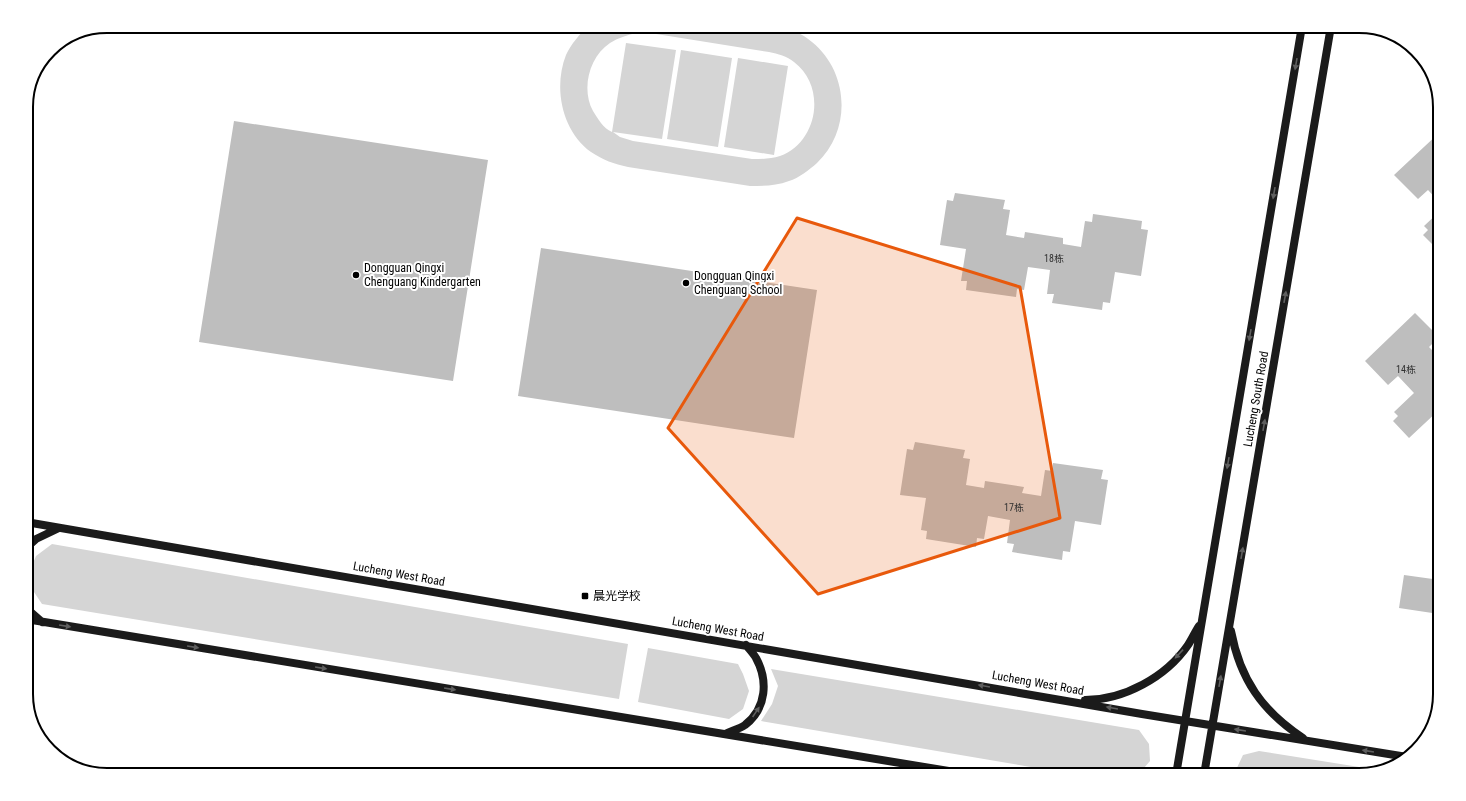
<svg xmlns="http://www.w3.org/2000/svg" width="1466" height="801" font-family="'Roboto Condensed','Noto Sans SC',sans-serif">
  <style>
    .green { fill: #d5d5d5; fill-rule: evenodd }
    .building { fill: #bebebe }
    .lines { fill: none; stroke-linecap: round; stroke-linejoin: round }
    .secondary { stroke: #1b1b1b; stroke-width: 8 }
    .oneway { fill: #5f5f5f }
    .marked { fill: #e8590c; fill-opacity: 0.2; stroke: #e8590c; stroke-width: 3; stroke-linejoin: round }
    .poi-dot { fill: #000; stroke: #fff; stroke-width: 1.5 }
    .labels { text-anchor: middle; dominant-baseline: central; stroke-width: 4; stroke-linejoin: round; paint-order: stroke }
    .number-label { font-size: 10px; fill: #303030 }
    .poi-label { font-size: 12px; fill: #000; stroke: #fff; text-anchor: start }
    .street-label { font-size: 12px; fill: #000; stroke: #fff }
    .rim { fill: none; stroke: #000; stroke-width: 2 }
  </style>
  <rect width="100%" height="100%" fill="#fff"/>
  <!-- green -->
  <path class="green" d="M588 26H779C791 29 803 34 812 42 849 72 852 130 817 163 809 170 799 178 789 181 776 186 763 186 750 186L628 167C614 164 603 160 591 152 562 131 553 88 566 55 571 44 580 34 588 26ZM636 33H650L769 52C778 54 787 56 794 62 827 87 818 142 780 156 771 159 762 159 752 159L633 141 620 137 613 132 662 139 676 50 626 43 612 132C603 128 598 119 593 111 581 89 589 57 610 43 618 38 627 35 636 33Z
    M681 50 732 58 718 147 667 139Z
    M738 58 788 66 774 155 724 147Z
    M52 544 628 644 619 699 42 604 30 586 31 568 36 556Z
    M648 648 738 664 743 674 749 691 743 709 729 719 638 702Z
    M771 669 1139 730 1149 744 1150 761 1138 775H1078L761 721 772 704 778 686Z
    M1259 751 1378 770 1360 775H1235V772L1243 755Z"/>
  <!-- building -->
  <path class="building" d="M234 121 488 160 453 381 199 342Z
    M1440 132V203L1428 190 1418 199 1394 175Z
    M955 193 1005 200 1003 209 1010 210 1006 235 1024 238 1025 232 1063 238V244L1081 247 1085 221 1092 222 1093 214 1142 221 1141 229 1148 230 1141 276 1115 272 1110 303 1103 302 1102 310 1052 303 1054 294H1047L1050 270 1028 267 1024 290 1017 289 1016 297 966 290 967 281H961L966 249 940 245 947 200 953 201Z
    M1440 211V251H1439L1423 235 1428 230 1424 226Z
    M541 248 817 290 794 438 518 396Z
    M1415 313 1439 337 1429 347 1440 358V409L1409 438 1393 421 1398 416 1394 412 1414 393 1398 376 1388 385 1365 361Z
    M915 442 965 450 963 458 970 459 966 485 984 488 985 481 1024 487 1022 493 1041 496 1045 470 1052 471 1053 463 1103 470 1101 479 1108 480 1101 525 1075 521 1070 552 1063 551 1062 560 1012 552 1014 544 1007 543 1010 520 988 516 984 539 977 538 976 547 926 539 927 531 921 530 926 498 900 495 907 449 913 450Z
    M1436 537H1440V565L1432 563Z
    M1404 575 1440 580V643L1434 642 1439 614 1399 608Z"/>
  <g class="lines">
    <!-- secondary -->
    <path class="secondary" d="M26 522 1142 714 1407 757
      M26 548 36 539 59 528
      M26 608 42 622
      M26 619 973 775
      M1231 631C1240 679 1262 711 1303 738
      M1085 700C1124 700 1166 677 1188 645 1192 639 1195 632 1199 626
      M725 734C731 731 739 729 745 725 767 708 768 680 756 658 753 653 749 649 746 645
      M1176 775 1302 26
      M1204 775 1331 26"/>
  </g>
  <!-- one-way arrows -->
  <defs><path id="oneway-solid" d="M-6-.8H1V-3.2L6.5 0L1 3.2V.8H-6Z"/></defs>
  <g class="oneway">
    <use href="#oneway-solid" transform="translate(1296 64) rotate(100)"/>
    <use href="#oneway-solid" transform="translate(1274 193) rotate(100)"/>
    <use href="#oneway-solid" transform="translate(1285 297) rotate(-80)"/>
    <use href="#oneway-solid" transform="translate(1250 335) rotate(100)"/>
    <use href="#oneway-solid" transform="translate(1264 425) rotate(-80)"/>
    <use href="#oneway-solid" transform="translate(1228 463) rotate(100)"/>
    <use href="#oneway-solid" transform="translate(1242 553) rotate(-80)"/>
    <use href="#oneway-solid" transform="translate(65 626) rotate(9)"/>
    <use href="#oneway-solid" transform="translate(193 647) rotate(9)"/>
    <use href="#oneway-solid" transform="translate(1179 654) rotate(133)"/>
    <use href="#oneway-solid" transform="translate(321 668) rotate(9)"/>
    <use href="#oneway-solid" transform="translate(1220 681) rotate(-80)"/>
    <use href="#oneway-solid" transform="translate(984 686) rotate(-170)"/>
    <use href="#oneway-solid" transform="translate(450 689) rotate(9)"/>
    <use href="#oneway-solid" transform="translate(1112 708) rotate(-170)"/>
    <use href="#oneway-solid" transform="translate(756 712) rotate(-56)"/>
    <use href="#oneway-solid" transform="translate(1240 730) rotate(-171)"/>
    <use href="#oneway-solid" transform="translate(1368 751) rotate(-171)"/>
  </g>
  <!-- marked area -->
  <path class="marked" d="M797 218 1020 287 1060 518 818 594 668 428Z"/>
  <!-- markers -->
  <g class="poi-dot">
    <circle cx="356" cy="275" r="4"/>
    <circle cx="686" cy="283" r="4"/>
    <rect x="581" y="592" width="8" height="8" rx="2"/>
  </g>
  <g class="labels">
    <!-- number labels -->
    <g class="number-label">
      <text x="1054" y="258">18栋</text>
      <text x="1406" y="369">14栋</text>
      <text x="1014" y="507">17栋</text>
    </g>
    <!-- poi labels -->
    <g class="poi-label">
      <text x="364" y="268">Dongguan Qingxi<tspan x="364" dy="14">Chenguang Kindergarten</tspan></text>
      <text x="694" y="276">Dongguan Qingxi<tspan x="694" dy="14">Chenguang School</tspan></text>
      <text x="593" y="596">晨光学校</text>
    </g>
    <!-- street labels -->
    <g class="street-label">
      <text transform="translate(1256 399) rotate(-80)">Lucheng South Road</text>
      <text transform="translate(399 574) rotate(10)">Lucheng West Road</text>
      <text transform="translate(718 629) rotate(10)">Lucheng West Road</text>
      <text transform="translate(1038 683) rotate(10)">Lucheng West Road</text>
    </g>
  </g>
  <!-- crop -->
  <path d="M0 0H1466V801H0ZM107 33H1359A74 74 0 0 1 1433 107V694A74 74 0 0 1 1359 768H107A74 74 0 0 1 33 694V107A74 74 0 0 1 107 33Z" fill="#fff" fill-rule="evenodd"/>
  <path class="rim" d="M107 33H1359A74 74 0 0 1 1433 107V694A74 74 0 0 1 1359 768H107A74 74 0 0 1 33 694V107A74 74 0 0 1 107 33Z"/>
</svg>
